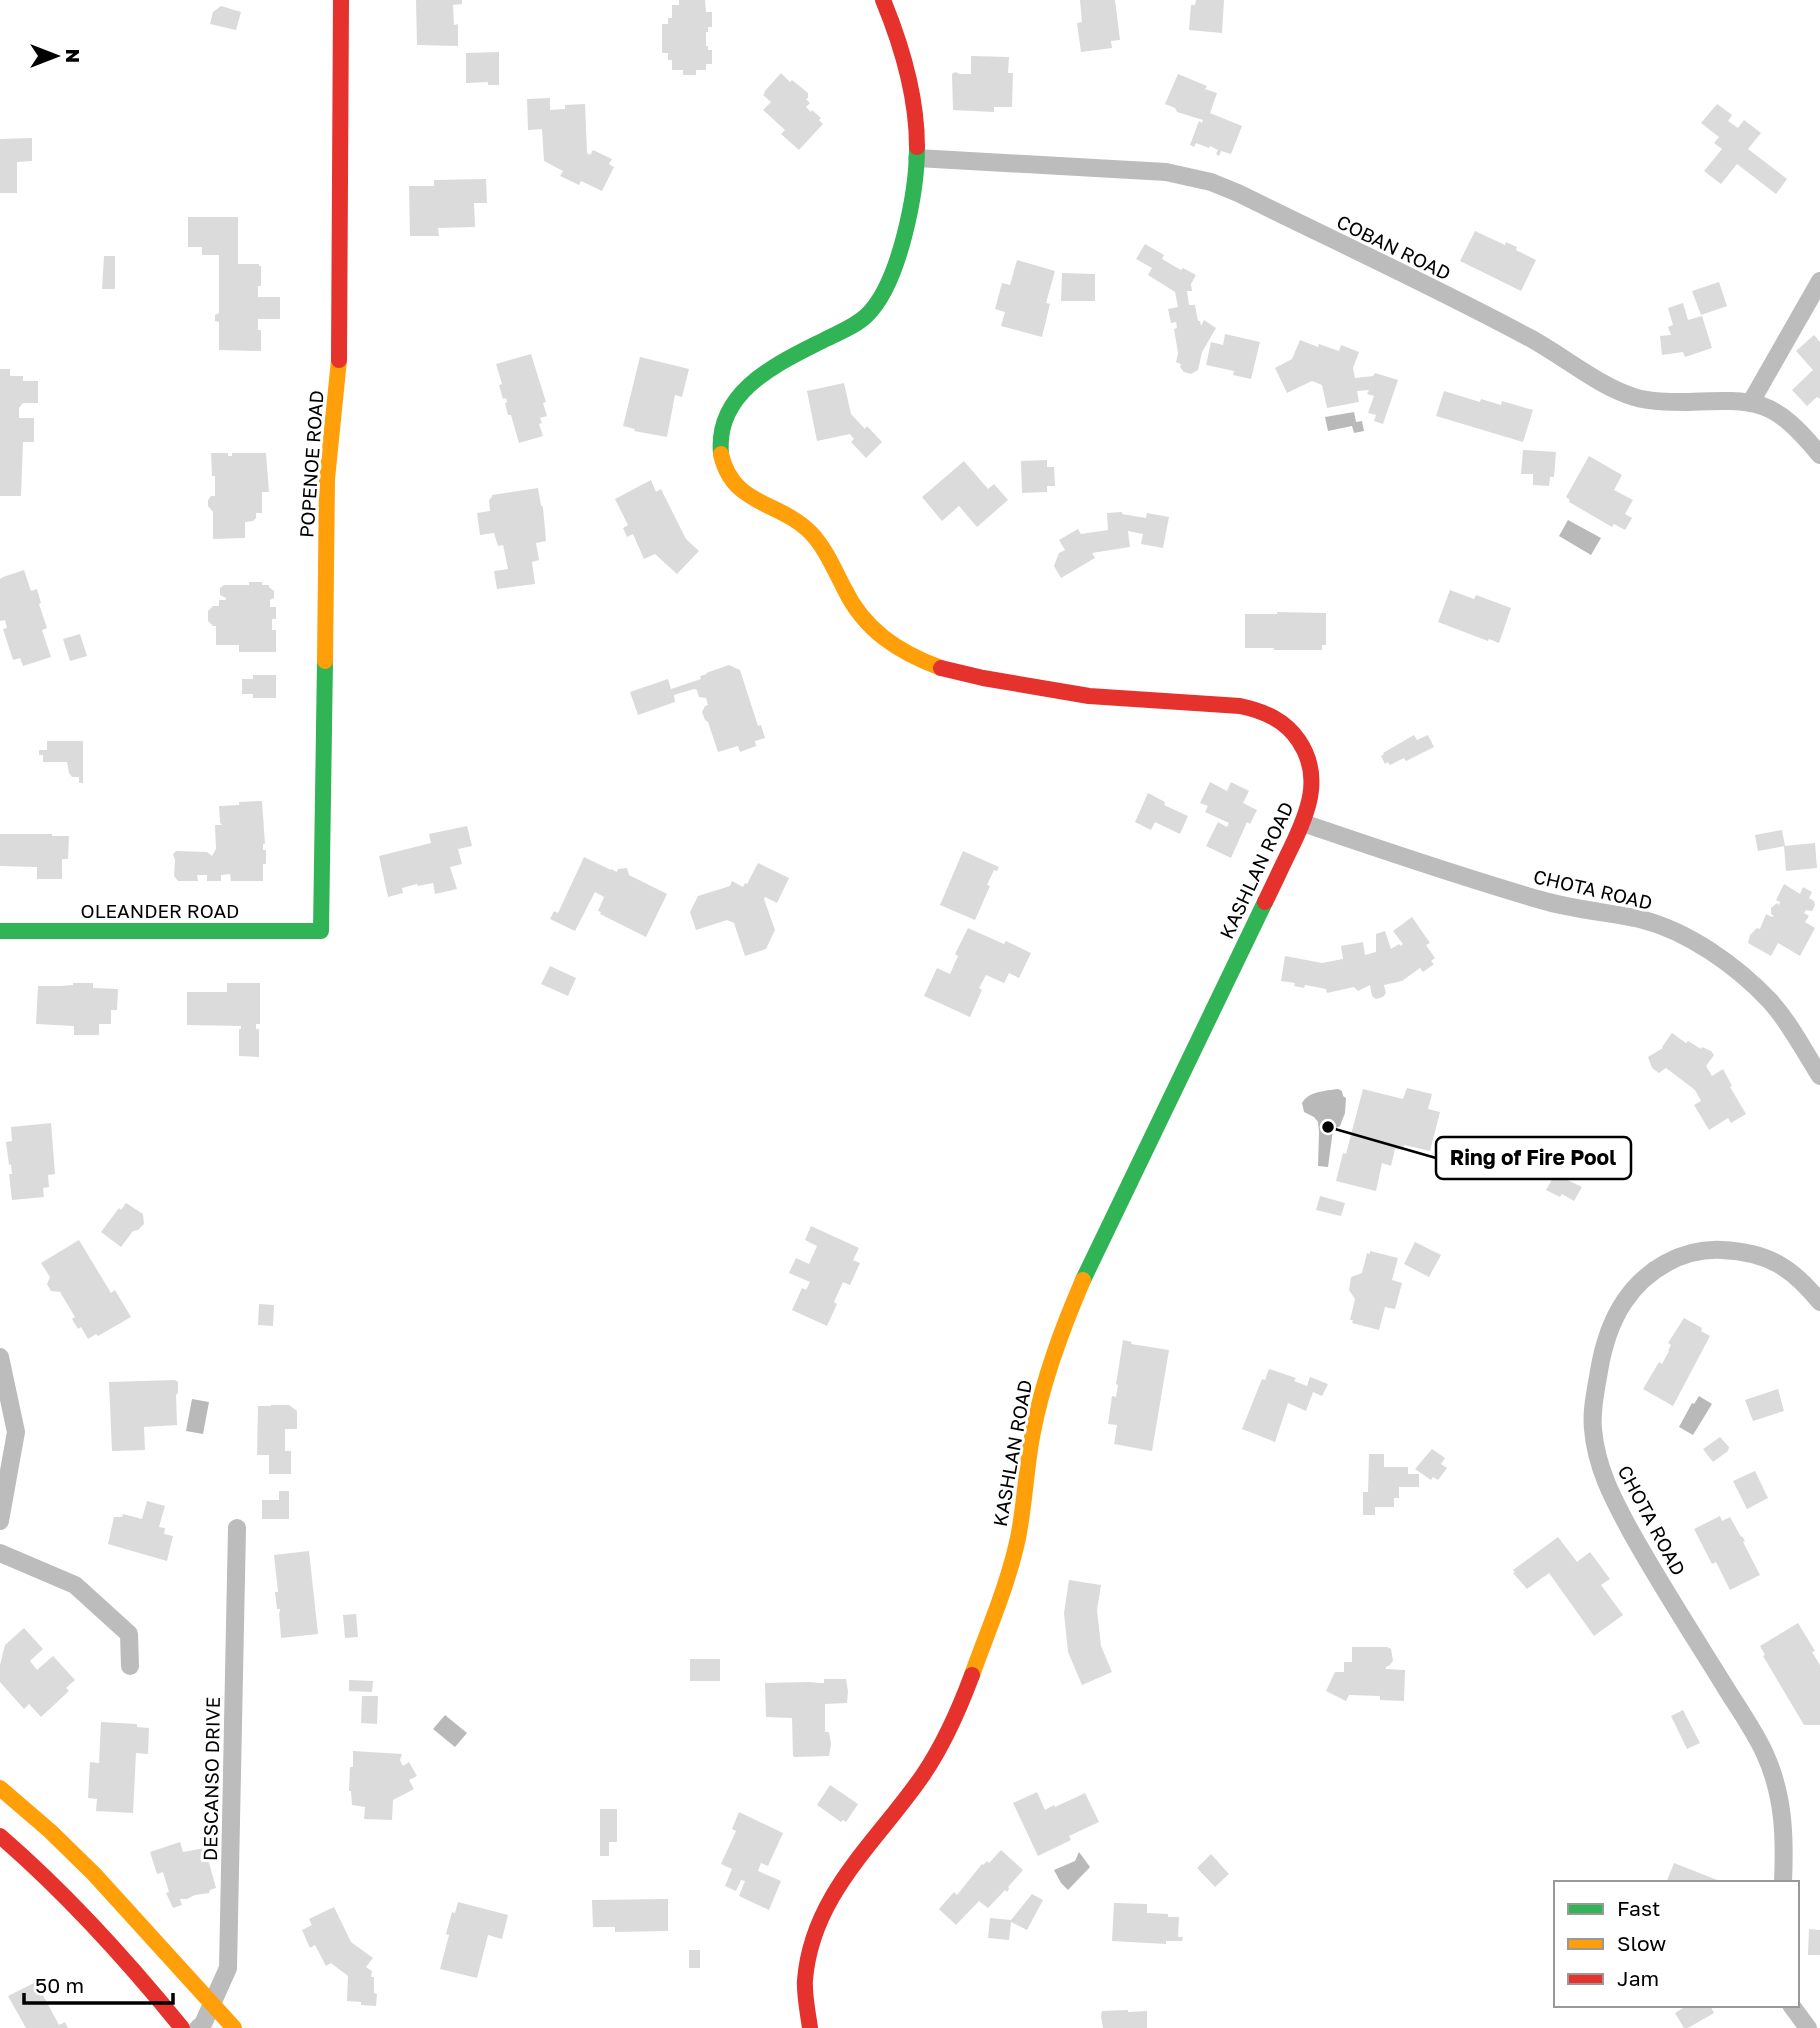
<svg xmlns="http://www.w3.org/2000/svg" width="1820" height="2028" font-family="'Golos Text',sans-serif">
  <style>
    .water { fill: #b9b9b9 }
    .building { fill: #dbdbdb }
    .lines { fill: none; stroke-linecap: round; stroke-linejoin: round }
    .street { stroke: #bcbcbc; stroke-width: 18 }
    .fast { stroke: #30b455; stroke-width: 16 }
    .slow { stroke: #ff9f0a; stroke-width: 16 }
    .jam { stroke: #e5322d; stroke-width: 16 }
    .labels { text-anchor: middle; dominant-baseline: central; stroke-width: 6; stroke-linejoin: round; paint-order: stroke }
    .street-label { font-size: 19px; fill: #000; stroke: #fff }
    .leader { fill: none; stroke: #000; stroke-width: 2.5 }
    .callout-dot { fill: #000; stroke: #fff; stroke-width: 2.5 }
    .callout { fill: #fff; stroke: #000; stroke-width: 2.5 }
    .callout-label { font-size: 21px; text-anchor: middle; font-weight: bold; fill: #000 }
  </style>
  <rect width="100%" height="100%" fill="#fff"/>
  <!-- water -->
  <path class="water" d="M1354 412 1356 422 1362 421 1364 431 1354 433 1352 426 1328 431 1325 417Z
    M1568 520 1601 538 1591 555 1559 536Z
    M1338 1089 1342 1091 1343 1096 1346 1098 1345 1113 1340 1126 1333 1130 1328 1167 1318 1166 1319 1132 1318 1122 1314 1117 1304 1112 1302 1103C1309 1091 1325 1091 1338 1089Z
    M1699 1396 1712 1404 1693 1435 1679 1427 1692 1403 1694 1404Z
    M192 1399 209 1402 203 1434 186 1431Z
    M445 1715 467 1733 455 1747 433 1729Z
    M1079 1852 1090 1867 1068 1890 1061 1883 1054 1870 1075 1861Z"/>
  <!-- building -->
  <path class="building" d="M416 0H462V4L453 5 454 25 458 24V46L417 45Z
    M679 0H705L706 12H712V27H708V32H706V46H708V50H712V64H706V70H696V75H683V70H672V60H668V53H662V24H668V18H672V5H679Z
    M1080 0H1115L1120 40 1111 41 1112 48 1081 52 1077 23 1082 22Z
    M1196 0H1224L1222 33 1189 30 1191 5H1195Z
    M221 6 241 12 236 30 210 24 213 12Z
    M499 52V85H488V82L466 83V53Z
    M971 56 1009 57 1008 73H1013L1012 107H994V112L953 110 952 74 956 72 959 74H971Z
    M781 73 790 82 792 80 808 93V98L806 99 810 103 806 107 811 112 812 110 821 118 819 120 823 124 799 150 781 134 785 130 763 110 771 102 763 95 765 93 764 92Z
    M1178 74 1207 86 1205 89 1217 93 1210 113 1242 126 1231 154 1221 151 1219 156 1216 154 1218 150 1210 146 1209 148 1196 143 1194 147 1190 145 1199 121 1202 123 1203 120 1177 112 1175 108 1165 104Z
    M550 98V110L565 109V105L585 104 587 153 590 155 593 150 612 159 609 164 614 167 602 191 581 181 579 185 560 176 563 171 544 161 542 129 528 130 527 99Z
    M1717 104 1732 115 1728 121 1738 128 1744 120 1761 133 1748 149 1787 179 1776 194 1737 164 1721 184 1704 171 1722 149 1714 143 1719 137 1701 123Z
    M32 138V161L17 162V193H0V139Z
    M486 179 487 203H474L475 227 438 228 439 236H410L409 186H434V180Z
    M188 217H238V264H259V266H261V286H258V297H280V319H258V330H261V351L219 350V322L215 321V315L219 313V255H202V247H188Z
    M1475 231 1505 245 1506 242 1517 247 1516 250 1536 260 1521 291 1460 261Z
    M1145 244 1164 255 1162 259 1181 270 1183 268 1196 275 1191 284 1192 291H1187L1189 305H1195L1198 321H1200L1201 326 1204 320 1216 328 1202 352 1198 370 1191 374 1184 372 1180 367 1181 364 1176 362 1178 353 1174 329 1177 328 1176 322 1171 323 1168 309 1178 307 1175 292 1148 275 1152 268 1136 259Z
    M104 256H115V289H102Z
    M1017 260 1055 271 1046 303 1050 304 1042 337 1001 326 1005 312 995 309 1002 283 1010 285Z
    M1062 273 1095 274V301H1061Z
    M1719 282 1727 306 1701 315 1692 291Z
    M1683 303 1688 320 1702 316 1712 348 1685 357 1683 352 1662 355 1660 336 1671 335 1668 327 1673 325 1668 308Z
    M1225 334 1260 342 1251 379 1233 375 1234 371 1206 365 1211 342 1223 345Z
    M1814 335 1820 342V399L1817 397 1807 406 1792 390 1813 370 1796 351Z
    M1300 340 1318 347 1319 344 1336 350 1339 351 1341 345 1359 352 1353 368 1355 378 1373 376 1375 373 1398 380 1383 424 1374 421 1376 415 1368 413 1374 396 1367 394 1369 390 1357 391 1359 402 1327 408 1322 385 1312 381 1287 393 1275 368 1292 359Z
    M531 354 546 402 543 403 547 416 540 418 542 423 539 424 543 436 519 443 511 415H508L505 403 507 402 506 398 503 399 499 385 502 384 496 364Z
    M640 357 689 369 682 397 675 395 667 437 634 431 635 429 623 426Z
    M0 369H10V376H23V381H38V403H23L19 408V418H34V442H23L21 496H0Z
    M844 383 851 414 865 429 867 426 882 442 866 458 851 442 854 439 850 434 817 441 807 391Z
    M1444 391 1480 402 1481 399 1501 405 1502 401 1533 410 1523 442 1436 416Z
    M1523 450 1556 452 1554 477H1550L1549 486 1533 485V474H1521Z
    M211 453H228V456H232V453H266L269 492H262V513H256V518L253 521 245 522V538L213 539V512L208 506V500L211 496H215V476H212Z
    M1589 456 1622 475 1614 490 1633 500 1625 514 1632 518 1625 530 1614 524 1612 527 1569 502 1570 500 1566 497Z
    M1047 460V467H1054L1055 486H1047V492L1022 493 1021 461Z
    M964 461 988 489 994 484 1008 500 977 527 959 506 942 521 922 497Z
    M651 480 656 492 661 489 686 539 699 551 677 574 655 554 644 559 633 534 627 537 623 528 628 525 615 499Z
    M538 488 541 505 543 507 546 541 536 543 539 560 532 562 535 584 497 589 494 571 508 569 503 545 498 546 494 533 480 535 477 513 490 511 489 500 492 497V495Z
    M1122 512V514L1146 518 1147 513 1169 517 1163 548 1141 544 1143 534 1128 531 1130 547 1092 553 1095 558 1061 578 1054 566 1059 553 1065 550 1059 540 1078 529 1081 534 1108 530 1107 513Z
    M24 570 31 591 37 589 41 603 39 604 47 628 42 630 51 657 23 666 20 658 13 660 3 629 7 628 5 620 0 621V579L3 577Z
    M249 582H262V585H269V587L274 591V598L270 600V607H276V619H272V630H276V652H239V645H216V626H213L208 621V611L213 606H219V600H226V598L220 595V588L224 585H249Z
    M1450 590 1474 599 1476 595 1511 608 1499 643 1489 639 1488 641 1438 622Z
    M1277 612 1326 613V645H1322V650H1274V648H1245V614H1277Z
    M80 634 87 656 70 661 63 639Z
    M729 665 740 670 758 726 761 725 765 738 755 741 756 746 740 752 738 746 718 752 708 722 705 720 702 712 705 706 708 705 706 698 699 697 697 690 694 689 674 695 675 702 638 715 630 692 668 679 671 689 701 679 700 676 707 674 706 673Z
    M253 675H276V698H253V694H242V679H253Z
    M1414 735 1417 740 1428 735 1434 747 1406 761 1404 758 1390 765 1388 762 1385 764 1381 756 1384 754 1383 753Z
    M47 741H83V783H79V777H72L69 773 67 762H43V755H39V750H47Z
    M1210 782 1227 791 1231 782 1249 791 1243 803 1257 810 1250 824 1247 822 1231 858 1206 846 1218 822 1227 827 1229 823 1205 812 1208 806 1200 803Z
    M1148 793 1165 802 1164 805 1188 816 1180 834 1155 822 1151 830 1135 822Z
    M262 801 265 844H263V850H266V864H263V881H231L230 874 221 875V881H207V875H197L198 881H178L174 876 175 860 173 854 176 851 207 852 212 856 216 849 215 825H222L220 822 219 806 239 805V802Z
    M467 826 472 846 458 849 462 864 450 867 457 889 435 894 433 883 418 886 417 884 402 888 403 893 388 897 379 856 431 843 429 834Z
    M1782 830 1785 846 1758 851 1755 835Z
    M0 834H52V836H69L68 859H62V879H37V867L0 866Z
    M1815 843 1817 868 1786 871 1784 846Z
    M963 851 999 867 997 871 994 870 987 885 990 886 975 920 940 905Z
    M584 857 611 870V869L617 872 618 869 627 868 629 875 667 894 646 937 600 914 601 912 598 911 604 897 595 892 575 931 550 919 554 911 558 913Z
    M758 863 789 878 777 903 765 897 764 899 775 930 766 949 745 956 734 923 727 920 696 930 690 912 698 896 730 886 732 881 743 887 745 883 747 884Z
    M1784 884 1800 894 1803 887 1812 892 1809 898 1814 901 1815 905 1812 911 1806 910 1804 913 1809 916 1805 922 1815 928 1800 956 1778 943 1771 956 1748 943 1750 935 1757 928 1760 929 1766 914 1772 917 1774 916 1771 914V908L1777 903 1779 905 1780 902 1776 900Z
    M1412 917 1430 943 1426 945 1435 958 1431 961 1434 964 1423 972 1420 968 1402 981 1384 985 1386 993 1383 997 1376 999 1372 996 1370 985 1358 991 1354 987 1327 993 1326 989 1305 985 1304 988 1294 986 1295 983 1281 981 1285 956 1322 963 1343 959 1341 946 1363 942 1365 955 1376 952V934L1385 931 1391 949 1399 944 1401 946 1403 944 1393 931Z
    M968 928 1004 944 1006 941 1031 953 1019 978 1009 973 1004 983 986 975 979 988 982 990 970 1017 924 996 937 968 950 974 958 956 955 954Z
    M550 966 576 978 568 996 541 984Z
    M73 983H93V988L118 989 117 1010H111V1024H99V1035H74V1026L36 1024 38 986H60L73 985Z
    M227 983H260V1024H256V1029H259V1057L239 1056V1029H241V1026L187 1025V992H227Z
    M1672 1033 1686 1043 1688 1041 1701 1049 1702 1047 1711 1051 1714 1055 1706 1066 1712 1076 1723 1069 1732 1086 1730 1087 1746 1114 1731 1123 1728 1118 1709 1130 1694 1105 1701 1101 1695 1090 1666 1068 1659 1073 1652 1068 1648 1057 1663 1048 1662 1047Z
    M1407 1088 1432 1094 1428 1109 1440 1112 1430 1151 1404 1145 1403 1150 1395 1149 1391 1166 1382 1163 1376 1191 1336 1181 1343 1153 1346 1154 1363 1089 1403 1099Z
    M51 1123 55 1174 48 1175 49 1187 43 1188 44 1197 12 1200 9 1174H12L11 1164 9 1165 6 1142 12 1141 11 1127Z
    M1555 1174 1582 1187 1574 1201 1562 1194 1560 1197 1546 1190Z
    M1320 1196 1345 1203 1341 1216 1316 1210Z
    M126 1203 143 1214 144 1224 138 1230 133 1231 121 1247 101 1232 119 1208 121 1210Z
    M811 1226 859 1248 853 1260 860 1263 850 1285 843 1282 834 1302 837 1304 827 1326 792 1310 802 1288 806 1290 810 1282 789 1273 796 1258 809 1264 817 1246 805 1240Z
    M79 1240 111 1293 115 1290 131 1317 98 1336 96 1334 88 1339 81 1327 78 1329 72 1319 75 1317 60 1292 51 1291 47 1284 50 1277 41 1263Z
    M1415 1242 1441 1255 1429 1277 1404 1264Z
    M1370 1251 1398 1258 1392 1280 1402 1283 1395 1309 1385 1307 1379 1330 1352 1323 1353 1320H1350L1355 1299 1349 1290 1351 1277 1362 1273 1367 1253 1370 1254Z
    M259 1304 274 1305 273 1326 258 1325Z
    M1684 1318 1702 1328 1701 1331 1710 1336 1673 1406 1643 1389 1659 1362 1662 1364 1669 1351H1668L1671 1345 1668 1343Z
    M1123 1340 1132 1342 1131 1344 1169 1350 1152 1451 1114 1444 1117 1425 1108 1424 1112 1396 1116 1397 1118 1385 1116 1384Z
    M1269 1369 1296 1378 1294 1381 1307 1386 1310 1377 1328 1384 1322 1396 1313 1392 1306 1411 1288 1403 1275 1442 1242 1429 1262 1379 1265 1380Z
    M175 1380 178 1382V1393L176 1395 177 1425 144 1427 145 1450 112 1451 109 1382Z
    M1778 1389 1784 1411 1753 1421 1745 1400Z
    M271 1405H289L297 1411V1429H285V1451H291V1474H269V1455H257L258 1406H271Z
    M1720 1437 1729 1447 1728 1451 1713 1462 1703 1449Z
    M1432 1449 1445 1458 1441 1464 1447 1468 1438 1480 1433 1477 1431 1480 1415 1469Z
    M1369 1454H1384V1467H1408V1474H1419V1487H1399V1498H1394V1507H1375V1515H1363V1492H1368Z
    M1755 1471 1768 1498 1747 1509 1733 1481Z
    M279 1491H289V1519H262V1500H279Z
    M147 1501 165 1506 159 1527 165 1528 164 1534 173 1536 167 1561 108 1544 114 1517H122L123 1514 142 1519Z
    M1720 1516 1722 1521 1730 1517 1741 1537 1742 1536 1745 1541 1743 1542 1760 1575 1730 1590 1716 1562 1712 1564 1694 1529Z
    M1558 1537 1577 1562 1590 1552 1610 1579 1601 1585 1623 1615 1594 1636 1549 1573 1527 1589 1513 1573 1515 1572 1513 1570Z
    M309 1551 318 1634 281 1638 279 1612H280V1609H277L275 1592H278L274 1555Z
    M1069 1580 1101 1585 1097 1610 1101 1646 1112 1672 1082 1685 1068 1652 1064 1613Z
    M356 1614 358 1637 345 1638 343 1615Z
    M1798 1623 1815 1651 1812 1652 1820 1665V1725H1804L1763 1656 1765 1655 1760 1646Z
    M24 1628 43 1649 30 1661 37 1670 53 1656 75 1680 66 1688 69 1691 41 1717 29 1704 24 1709 0 1682V1665L5 1645Z
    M1352 1647H1387L1391 1649 1393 1661 1390 1665 1386 1667V1669L1405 1670 1404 1701 1380 1700V1696L1349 1695 1346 1701 1326 1691 1335 1672H1344V1662H1352Z
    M690 1659H720V1681H690Z
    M824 1679H846L848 1691 847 1703 825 1704V1732H829L831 1744 829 1756 795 1757 793 1756 792 1718 766 1717 765 1683 809 1682 820 1683H824Z
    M349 1680 373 1681 372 1692 349 1691Z
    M362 1696H378L377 1724 361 1723Z
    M1683 1710 1700 1743 1687 1749 1671 1716Z
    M101 1722 137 1724V1727L149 1728 148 1754 136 1753 133 1813 96 1811 97 1799 88 1798 90 1762 99 1763Z
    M353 1751 402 1754 400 1760 403 1766 409 1762 417 1776 409 1780 414 1789 393 1800 392 1820 364 1819 365 1807 352 1805 351 1791H349L350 1767H353Z
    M830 1785 858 1804 846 1822 843 1820 841 1822 817 1805Z
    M1037 1792 1045 1810 1054 1805 1055 1807 1085 1793 1099 1822 1069 1836 1071 1840 1038 1856 1013 1803Z
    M600 1809H617V1842H609V1856H600Z
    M739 1812 783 1833 768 1866 761 1863 758 1871 781 1881 769 1910 739 1896 745 1881 741 1880 736 1891 725 1886 732 1869 721 1864 736 1831 732 1829Z
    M180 1842 183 1852 205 1848 216 1888 210 1890 209 1893 195 1895 187 1899H180L182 1905 173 1908 166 1893 169 1892 163 1872 157 1874 150 1852Z
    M1001 1850 1023 1870 1008 1887 1009 1889 1007 1892 1005 1890 988 1908 979 1901 956 1925 939 1909 954 1892 957 1895 982 1864 983 1865 987 1861 989 1863Z
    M1211 1854 1229 1874 1215 1887 1197 1868Z
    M1674 1863 1725 1883H1666Z
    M1032 1894 1043 1900 1027 1930 1011 1922 1009 1940 988 1938 990 1918 1011 1920Z
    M668 1899V1931L615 1932V1927H593L592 1900Z
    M458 1902 508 1915 502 1939 488 1935 477 1978 440 1969 449 1935 446 1934 452 1912 455 1913Z
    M1114 1903 1147 1904V1913L1168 1914V1917H1179L1178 1937H1183L1182 1941H1166V1944L1112 1941Z
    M334 1907 351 1942 373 1958 366 1967 372 1971 371 1977H374V1993L377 1994 376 2006 361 2005V2002L347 2001 348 1976 331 1963 326 1966 315 1945 310 1948 302 1930 312 1925 309 1919Z
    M1809 1929 1820 1930V1955H1808Z
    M689 1950H700V1968H689Z
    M36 1982 59 2025 65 2022 68 2028H26L8 1996Z
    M1688 2005H1710L1714 2013 1688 2028H1684L1675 2013Z
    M1128 2010V2012L1147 2011V2028H1103L1101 2016 1102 2011Z"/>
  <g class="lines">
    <!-- street -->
    <path class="street" d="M917 158 1166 172 1211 182 1238 193C1335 241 1433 286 1528 337 1562 355 1598 386 1634 397 1651 402 1669 402 1687 402 1757 399 1773 398 1820 455
      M1751 402 1820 281
      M1303 823C1382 850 1461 877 1541 900 1575 910 1607 912 1640 919 1688 931 1736 965 1770 1001 1790 1023 1804 1051 1820 1076
      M0 1357 16 1432 0 1521
      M0 1553 75 1585 129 1634 130 1666
      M1783 1883C1785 1837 1784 1796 1765 1754 1754 1730 1738 1708 1724 1685 1693 1635 1660 1584 1631 1532 1613 1499 1596 1467 1593 1429 1591 1409 1596 1390 1599 1371 1603 1347 1610 1323 1624 1302 1645 1270 1682 1248 1722 1250 1767 1252 1792 1267 1820 1302
      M1791 2005 1808 2028
      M198 2028 203 2024 228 1968 237 1528"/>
    <!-- fast -->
    <path class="fast" d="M721 454C715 390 779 363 826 339 840 332 856 326 867 315 900 283 917 191 917 147
      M0 931H321L325 661
      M1083 1280 1265 902"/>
    <!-- slow -->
    <path class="slow" d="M721 454C732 506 780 501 811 533 826 549 834 569 844 588 864 630 898 652 941 668
      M325 661 327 479 339 360
      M972 1675C988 1630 1008 1585 1018 1538 1025 1503 1026 1467 1033 1432 1043 1379 1062 1329 1083 1280
      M0 1788 50 1831 94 1874 234 2028"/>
    <!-- jam -->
    <path class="jam" d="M883 0C902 46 917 96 917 147
      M339 360 341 0
      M941 668 983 678 1089 696 1240 706C1264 711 1285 720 1299 741 1323 777 1308 813 1291 848 1282 866 1274 884 1265 902
      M0 1836C67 1894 126 1959 182 2028
      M810 2028C808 2013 804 1995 805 1980 812 1894 877 1842 923 1775 944 1744 959 1710 972 1675"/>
  </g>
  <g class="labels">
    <!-- street labels -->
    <g class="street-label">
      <text transform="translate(1394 247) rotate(26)">COBAN ROAD</text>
      <text transform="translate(311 464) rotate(-86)">POPENOE ROAD</text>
      <text transform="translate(1256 870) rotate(-65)">KASHLAN ROAD</text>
      <text transform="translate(1593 889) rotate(13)">CHOTA ROAD</text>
      <text x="160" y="910">OLEANDER ROAD</text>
      <text transform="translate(1012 1453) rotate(-80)">KASHLAN ROAD</text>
      <text transform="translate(1652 1520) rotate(62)">CHOTA ROAD</text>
      <text transform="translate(211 1779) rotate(-89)">DESCANSO DRIVE</text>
    </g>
  </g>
  <!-- callouts -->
  <path class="leader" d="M1328 1127L1436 1158"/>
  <circle class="callout-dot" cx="1328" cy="1127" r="7"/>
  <rect class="callout" x="1436" y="1137" width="195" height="42" rx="7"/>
  <g class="callout-label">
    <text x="1533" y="1165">Ring of Fire Pool</text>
  </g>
  <!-- legend -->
  <rect x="1554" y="1881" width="245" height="126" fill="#ffffff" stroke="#999999" stroke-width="2"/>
  <rect x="1568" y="1904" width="35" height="10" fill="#30b455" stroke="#999999" stroke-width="2"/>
  <text x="1617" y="1916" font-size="21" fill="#000000">Fast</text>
  <rect x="1568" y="1939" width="35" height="10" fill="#ff9f0a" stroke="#999999" stroke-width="2"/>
  <text x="1617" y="1951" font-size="21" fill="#000000">Slow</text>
  <rect x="1568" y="1974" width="35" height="10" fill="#e5322d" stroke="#999999" stroke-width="2"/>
  <text x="1617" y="1986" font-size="21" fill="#000000">Jam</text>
  <!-- north arrow -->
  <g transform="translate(56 56) rotate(90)" stroke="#ffffff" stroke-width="5" paint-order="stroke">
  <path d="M0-5L12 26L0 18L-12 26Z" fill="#000000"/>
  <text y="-10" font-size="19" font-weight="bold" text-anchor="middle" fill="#000000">N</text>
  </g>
  <!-- scale -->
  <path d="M24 1993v10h149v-10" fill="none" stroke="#000000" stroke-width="3.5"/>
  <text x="35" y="1993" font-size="21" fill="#000000" stroke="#ffffff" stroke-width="5" paint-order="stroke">50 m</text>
</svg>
